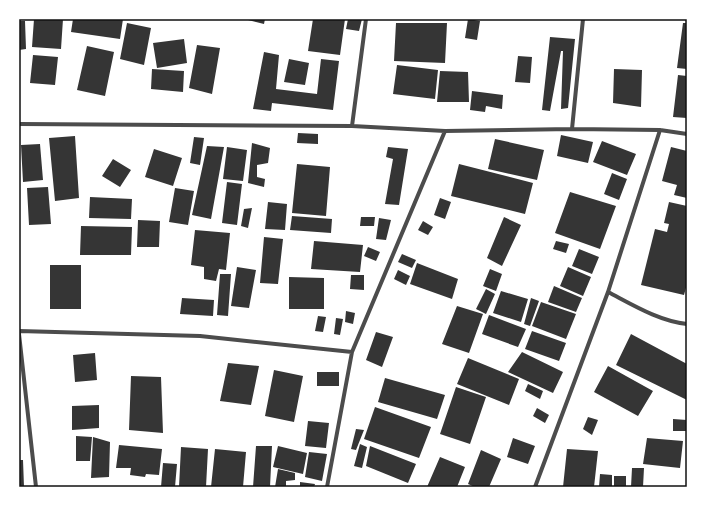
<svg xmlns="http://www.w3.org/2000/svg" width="706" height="506" font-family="'PT Sans Narrow',sans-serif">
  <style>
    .building { fill: #353535 }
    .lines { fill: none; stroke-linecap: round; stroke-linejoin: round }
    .minor { stroke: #4c4c4c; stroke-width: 4 }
    .neatline { fill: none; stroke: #111; stroke-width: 1.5 }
  </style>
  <rect width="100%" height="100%" fill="#fff"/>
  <!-- building -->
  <path class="building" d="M34 19H63L61 49 32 47Z
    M73 19H123L120 39 71 32Z
    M244 19H265L264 24Z
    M313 19H345L340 55 308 51Z
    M348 19H362L359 31 346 29Z
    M468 19 480 21 477 40 465 38Z
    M19 21H25L26 49 19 50Z
    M127 23 151 28 144 65 120 59Z
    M396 23H447L445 63 394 61Z
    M683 23H687V69L677 68Z
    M550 37 575 39 568 108 561 109 563 51H561L550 111 542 110Z
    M184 39 187 63 157 68 153 43Z
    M197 45 220 48 212 94 189 88Z
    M87 46 114 52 105 96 77 90Z
    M264 52 279 55 276 89 317 94 321 59 339 61 333 110 272 103 271 111 253 109Z
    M33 55 58 57 55 85 30 83Z
    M518 56 532 57 530 83 515 82Z
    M289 59 309 63 305 85 284 82Z
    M397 65 438 70 435 99 393 94Z
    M152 69 184 71 183 92 151 89Z
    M614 69 642 70 641 107 613 103Z
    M440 71 468 72 469 102H437Z
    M678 75 687 76V118L673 117Z
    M472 91 503 95 502 109 486 106 485 112 470 110Z
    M298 133 318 134V144L297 143Z
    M561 135 593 142 588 163 557 156Z
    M75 136 79 198 55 201 49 138Z
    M194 137 204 138 200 165 190 163Z
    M495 139 544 150 537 180 488 169Z
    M602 141 636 154 627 175 593 162Z
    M252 143 270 148 268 163 257 165V177L265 179 264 187 248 183Z
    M40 144 43 180 23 182 21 145Z
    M207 146 224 147 211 219 192 215Z
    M227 147 247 150 243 181 223 179Z
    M388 147 408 149 399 205 385 204 393 159 386 157Z
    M671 147 687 151V198L674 195 677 185 662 181Z
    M154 149 182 158 173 186 145 177Z
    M113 159 131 170 120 187 102 176Z
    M297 164 330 167 326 216 292 213Z
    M459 164 533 183 525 214 451 196Z
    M612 173 627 179 619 200 604 194Z
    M227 182 242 184 237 225 222 223Z
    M48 187 51 224 29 225 27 188Z
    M175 188 194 191 188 225 169 222Z
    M570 192 616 206 600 249 555 233Z
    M90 197 132 199 131 219 89 218Z
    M440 198 451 202 445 219 434 215Z
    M268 202 287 204 285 230 265 229Z
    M669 202 687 206V284L684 295 641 285 655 229 667 232 669 224 664 223Z
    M252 208 248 228 241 226 244 209Z
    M292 216 332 219 331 233 290 230Z
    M361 217H375L374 226H360Z
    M504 217 521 225 502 266 487 258Z
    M379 218 391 220 386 240 376 239Z
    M138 220 160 221 159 247H137Z
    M423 221 433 227 428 235 418 230Z
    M81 226 132 227 131 255H80Z
    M195 230 230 233 226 270 219 269 216 281 204 279V267L191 265Z
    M264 237 283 239 278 284 260 283Z
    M314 241 363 245 360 272 311 269Z
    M556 241 569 244 566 253 553 249Z
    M368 247 380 252 376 261 364 256Z
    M579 249 599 257 592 274 572 266Z
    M402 254 416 260 412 268 398 262Z
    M417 263 458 279 452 299 410 284Z
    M50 265H81V309H50Z
    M237 267 256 270 249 308 231 306Z
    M568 267 591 277 583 296 560 286Z
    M490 269 502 274 496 291 483 286Z
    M398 270 410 276 406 285 394 279Z
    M220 274H231L228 316 217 315Z
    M351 275H364V290L350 289Z
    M289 277 324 278V309H289Z
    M554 286 582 298 576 312 548 302Z
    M486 289 495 294 486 314 476 309Z
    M501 291 528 299 521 322 493 313Z
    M182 298 214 300 213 316 180 314Z
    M531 298 539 301 530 326 524 324Z
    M541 302 576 314 566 339 532 326Z
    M457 306 483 314 469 353 442 344Z
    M346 311 355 313 353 324 345 322Z
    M489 315 526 329 518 347 482 334Z
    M318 316 326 317 323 332 315 331Z
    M336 318 343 319 340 335 334 334Z
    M532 331 566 343 559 361 525 349Z
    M376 332 393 337 382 367 366 360Z
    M631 334 687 364V400L616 365Z
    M522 352 563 372 553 393 508 372Z
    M95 353 97 380 75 382 73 355Z
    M468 358 519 379 509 405 457 384Z
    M228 363 259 366 251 405 220 401Z
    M608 366 653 391 638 416 594 392Z
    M274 370 303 376 294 422 265 416Z
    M317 372H339V386H317Z
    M131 376 161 377 163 433 129 430Z
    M385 378 445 395 437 419 378 402Z
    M528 384 543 391 540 399 525 391Z
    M456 387 486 397 470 444 440 434Z
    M99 405V428L72 430V406Z
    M375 407 431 427 419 458 364 439Z
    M537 408 549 415 545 423 533 416Z
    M588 417 598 420 592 435 583 429Z
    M673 419 687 420V431H673Z
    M308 421 329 423 326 448 305 446Z
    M356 429 364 430 356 450 351 449Z
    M76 436 92 437 90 461H76Z
    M93 437 110 442 109 477 91 478Z
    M513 438 535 446 528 464 507 457Z
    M647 438 683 441 680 468 643 464Z
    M360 444 367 447 362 468 354 466Z
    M119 445 162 449 159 475 146 474 145 477 130 475 131 468H116Z
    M256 446H272L270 487H253Z
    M278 446 307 453 303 474 273 467Z
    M370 446 416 464 408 483 366 466Z
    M181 447 208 449 206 487H179Z
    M215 449 246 452 243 487H211Z
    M567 449 598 451 594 487H563Z
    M481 450 501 459 489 487H475L468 484Z
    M309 452 327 454 322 481 305 477Z
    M440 457 465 467 457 487H427Z
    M19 460H23L24 487H19Z
    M163 463 177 464 175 487H161Z
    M632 468H644L643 487H631Z
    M278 469 295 473V480L286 481V487H275Z
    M600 474 612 475V487H599Z
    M614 476H626V487H614Z
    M300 482 315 484 314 487H300Z"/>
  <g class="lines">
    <!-- minor -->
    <path class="minor" d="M19 124 352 126 445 131 572 129 660 130 687 134
      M352 126 366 19
      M572 129 583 19
      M608 292C633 305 659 321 687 324
      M19 331 200 336 352 352
      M19 334 36 487
      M327 487 352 352 445 131
      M535 487 608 292 660 130"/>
  </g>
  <!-- border -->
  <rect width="706" height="506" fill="none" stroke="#ffffff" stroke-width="40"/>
  <rect x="20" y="20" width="666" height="466" class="neatline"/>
</svg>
